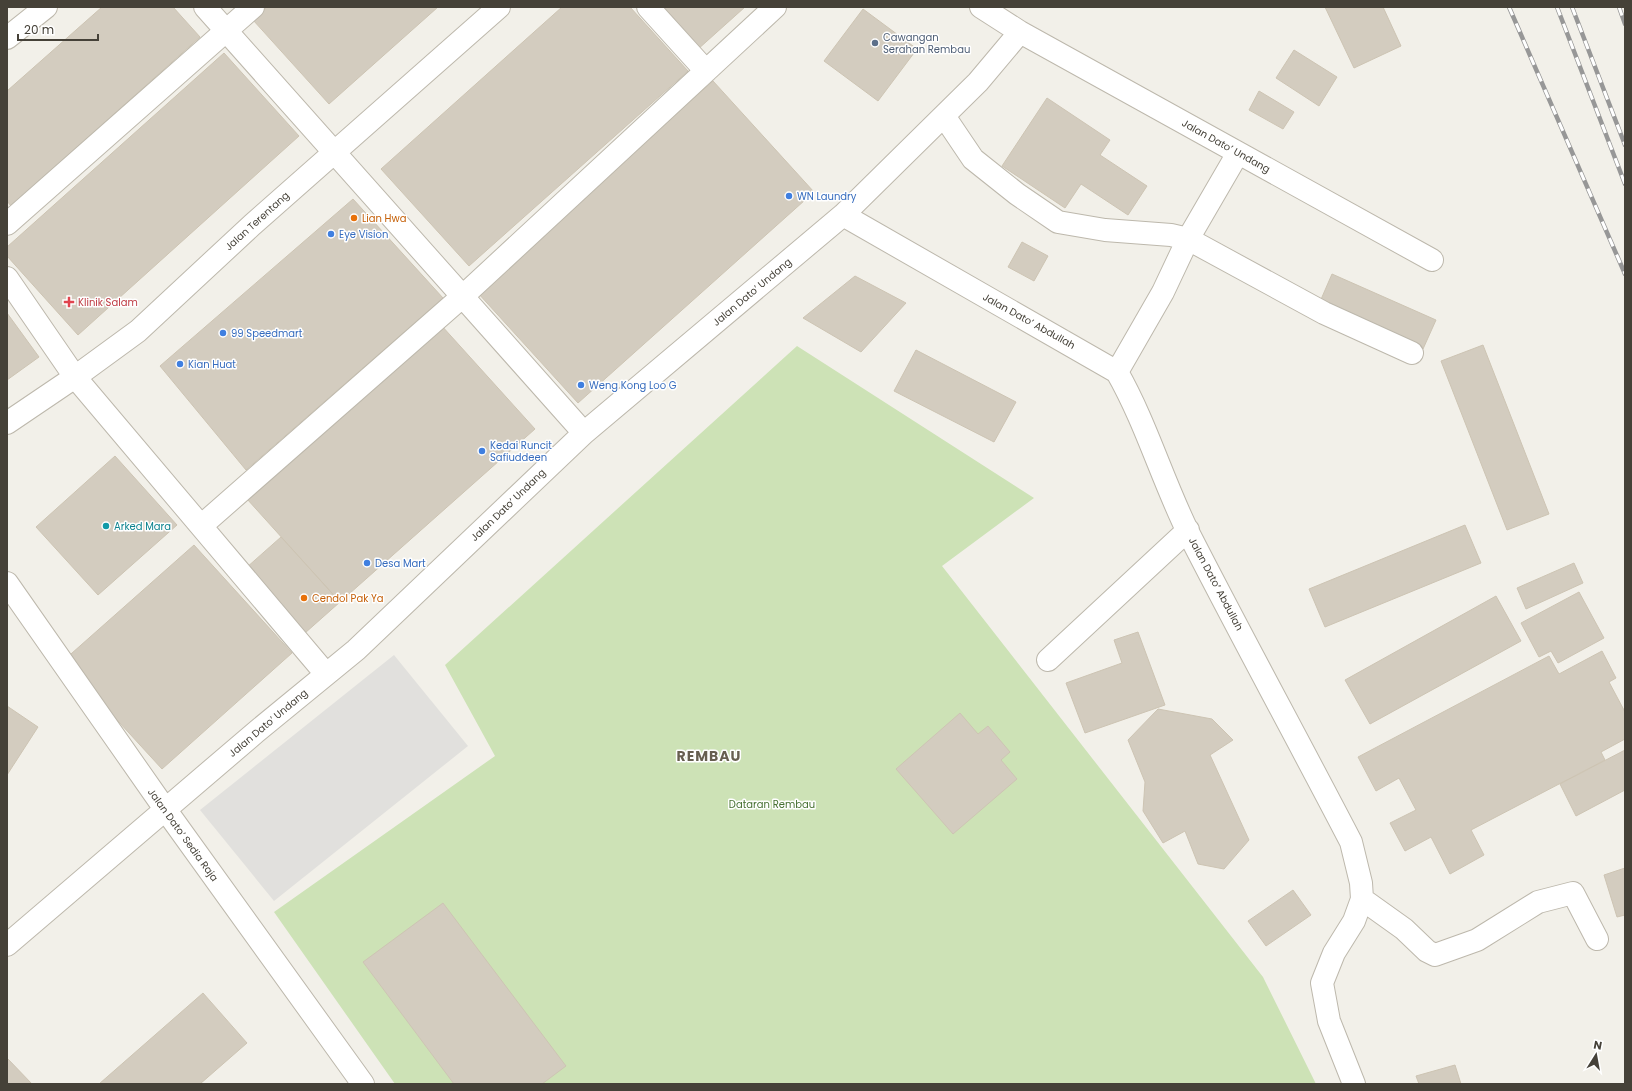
<svg xmlns="http://www.w3.org/2000/svg" width="1632" height="1091" font-family="Poppins,sans-serif">
<style>
.green{fill:#cde2b6}
.parking{fill:#e1e0dd}
.building{fill:#d3ccbf;stroke:#cdc4b3}
.lines{fill:none;stroke-linecap:round;stroke-linejoin:round}
.minor-casing{stroke:#bdb8ac;stroke-width:24}
.minor{stroke:#fff;stroke-width:22}
.rail-casing{stroke:#979797;stroke-width:4.5}
.rail{stroke:#fff;stroke-width:3;stroke-dasharray:9;stroke-linecap:butt}
.service-dot{fill:#5c6f8a;stroke:#fff;stroke-width:1.5}
.shop-dot{fill:#3f7fe0;stroke:#fff;stroke-width:1.5}
.food-dot{fill:#e8710a;stroke:#fff;stroke-width:1.5}
.health-dot{fill:#e0444e;stroke:#fff;stroke-width:1.5}
.culture-dot{fill:#0f9aa8;stroke:#fff;stroke-width:1.5}
.labels{text-anchor:middle;dominant-baseline:central;stroke-width:3;stroke-linejoin:round;paint-order:stroke}
.service-label{font-size:10px;fill:#4e5e75;stroke:#fff;text-anchor:start}
.street-label{font-size:10px;fill:#454138;stroke:#fff}
.shop-label{font-size:10px;fill:#366cbe;stroke:#fff;text-anchor:start}
.food-label{font-size:10px;fill:#c56008;stroke:#fff;text-anchor:start}
.health-label{font-size:10px;fill:#be3a42;stroke:#fff;text-anchor:start}
.culture-label{font-size:10px;fill:#0d838f;stroke:#fff;text-anchor:start}
.park-label{font-size:10px;fill:#477132;stroke:#fff}
.district-label{font-size:14px;font-weight:bold;letter-spacing:1px;fill:#675f50;stroke:#fff}
</style>
<rect width="100%" height="100%" fill="#f2f0e9"/>
<path class="green" d="M797,346L1034,498L942,566L1263,977L1316,1084H395L274,912L495,756L445,665Z"/>
<path class="parking" d="M394,655L468,746L274,901L200,810Z"/>
<path class="building" d="M102,7H173L200,37L11,206L7,201V91Z
M267,7H438L329,104L253,20Z
M562,7H630L688,71L469,266L381,169Z
M659,7H745L697,50Z
M1325,7H1383L1401,46L1354,68Z
M863,9L917,49L878,101L824,61Z
M1294,50L1337,77L1319,106L1276,78Z
M224,53L299,136L78,335L7,256V247Z
M713,81L814,192L578,403L477,292Z
M1259,91L1294,112L1283,129L1249,110Z
M1047,98L1110,140L1100,155L1147,186L1128,215L1081,184L1065,208L1002,166Z
M353,199L443,298L246,470L160,366Z
M1022,242L1048,256L1034,281L1008,267Z
M1332,274L1436,320L1423,349L1319,304Z
M855,276L906,303L861,352L803,318Z
M7,313L39,357L7,380Z
M441,325L535,429L340,602L247,499Z
M1483,345L1549,514L1507,530L1441,361Z
M916,350L1016,402L994,442L894,391Z
M115,456L177,525L98,595L36,527Z
M1465,525L1481,563L1325,627L1309,589Z
M281,537L340,602L305,633L246,568Z
M194,545L292,653L162,769L63,661Z
M1574,563L1583,583L1526,609L1517,588Z
M1579,592L1604,638L1558,663L1551,651L1539,657L1521,623Z
M1496,596L1521,641L1370,724L1345,680Z
M1138,632L1165,705L1085,733L1066,683L1122,663L1114,640Z
M1602,651L1616,678L1609,682L1625,712V739L1601,752L1605,760L1471,830L1484,855L1450,874L1431,837L1405,851L1390,823L1416,810L1399,778L1376,791L1358,757L1549,656L1559,674Z
M7,706L38,727L7,775Z
M1158,709L1212,719L1233,740L1210,755L1249,840L1224,869L1198,864L1185,831L1163,843L1143,811L1145,782L1128,740Z
M960,713L978,734L988,726L1010,752L1001,760L1017,779L953,834L896,769Z
M1625,750V790L1576,816L1560,784Z
M1625,868V915L1617,917L1604,875Z
M1293,890L1311,915L1266,946L1248,921Z
M443,903L566,1066L542,1084H454L363,962Z
M203,993L247,1043L200,1084H99Z
M7,1058L32,1084H7Z
M1455,1065L1461,1084H1419L1416,1076Z"/>
<g class="lines">
<g class="minor-casing">
<path id="minor" d="M205,7L584,433
M648,7L706,71
M981,7L1020,32L1432,260
M7,38L46,7
M944,116L973,159L1017,194L1058,222L1105,230L1171,235L1188,239L1324,313L1412,353
M843,215L1117,372C1146,423 1162,479 1188,532C1241,636 1297,738 1351,842L1361,883L1362,899L1354,921L1334,953L1322,983L1329,1021L1354,1084
M7,224L253,7
M7,278L75,377L326,674
M1117,372L1163,292L1188,239L1238,153
M7,423L75,377L138,331L252,225L499,7
M201,526L463,296L775,7
M7,583L165,809L363,1084
M1048,660L1188,530
M1362,899L1404,929L1427,951L1435,955L1477,940L1538,902L1573,893L1597,939
M7,945L256,732L356,650L584,433L843,215L978,82L1020,32"/>
</g>
<use href="#minor" class="minor"/>
<g class="rail-casing">
<path id="rail" d="M1509,7L1625,274
M1557,7L1625,184
M1572,7L1625,145
M1619,7L1625,24"/>
</g>
<use href="#rail" class="rail"/>
</g>
<circle class="service-dot" cx="875" cy="43" r="4"/>
<g class="shop-dot">
<circle cx="789" cy="196" r="4"/>
<circle cx="331" cy="234" r="4"/>
<circle cx="223" cy="333" r="4"/>
<circle cx="180" cy="364" r="4"/>
<circle cx="581" cy="385" r="4"/>
<circle cx="482" cy="451" r="4"/>
<circle cx="367" cy="563" r="4"/>
</g>
<g class="food-dot">
<circle cx="354" cy="218" r="4"/>
<circle cx="304" cy="598" r="4"/>
</g>
<path class="health-dot" d="M67 296h4v4h4v4h-4v4h-4v-4h-4v-4h4z"/>
<circle class="culture-dot" cx="106" cy="526" r="4"/>
<g class="labels">
<g class="service-label">
<text x="883" y="37">Cawangan<tspan x="883" dy="12">Serahan Rembau</tspan></text>
</g>
<g class="street-label">
<text transform="translate(1226 146) rotate(29)">Jalan Dato’ Undang</text>
<text transform="translate(257 221) rotate(-42)">Jalan Terentang</text>
<text transform="translate(752 292) rotate(-40)">Jalan Dato’ Undang</text>
<text transform="translate(1029 321) rotate(29)">Jalan Dato’ Abdullah</text>
<text transform="translate(508 505) rotate(-44)">Jalan Dato’ Undang</text>
<text transform="translate(1216 584) rotate(62)">Jalan Dato’ Abdullah</text>
<text transform="translate(268 723) rotate(-40)">Jalan Dato’ Undang</text>
<text transform="translate(183 835) rotate(54)">Jalan Dato’ Sedia Raja</text>
</g>
<g class="shop-label">
<text x="797" y="196">WN Laundry</text>
<text x="339" y="234">Eye Vision</text>
<text x="231" y="333">99 Speedmart</text>
<text x="188" y="364">Kian Huat</text>
<text x="589" y="385">Weng Kong Loo G</text>
<text x="490" y="445">Kedai Runcit<tspan x="490" dy="12">Safiuddeen</tspan></text>
<text x="375" y="563">Desa Mart</text>
</g>
<g class="food-label">
<text x="362" y="218">Lian Hwa</text>
<text x="312" y="598">Cendol Pak Ya</text>
</g>
<g class="health-label">
<text x="78" y="302">Klinik Salam</text>
</g>
<g class="culture-label">
<text x="114" y="526">Arked Mara</text>
</g>
<g class="park-label">
<text x="772" y="804">Dataran Rembau</text>
</g>
<g class="district-label">
<text x="709" y="756">REMBAU</text>
</g>
</g>
<rect width="1632" height="1091" fill="none" stroke="#454138" stroke-width="16"/>
<g transform="translate(1596 1055) rotate(11)" stroke="#ffffff" stroke-width="3" paint-order="stroke">
<path d="M0-3L7 15L0 10L-7 15Z" fill="#454138"/>
<text y="-6" font-size="11" font-weight="bold" text-anchor="middle" fill="#454138">N</text>
</g>
<path d="M18 34v6h80v-6" fill="none" stroke="#454138" stroke-width="2"/>
<text x="24" y="34" font-size="12" fill="#454138" stroke="#ffffff" stroke-width="3" paint-order="stroke">20 m</text>
</svg>
